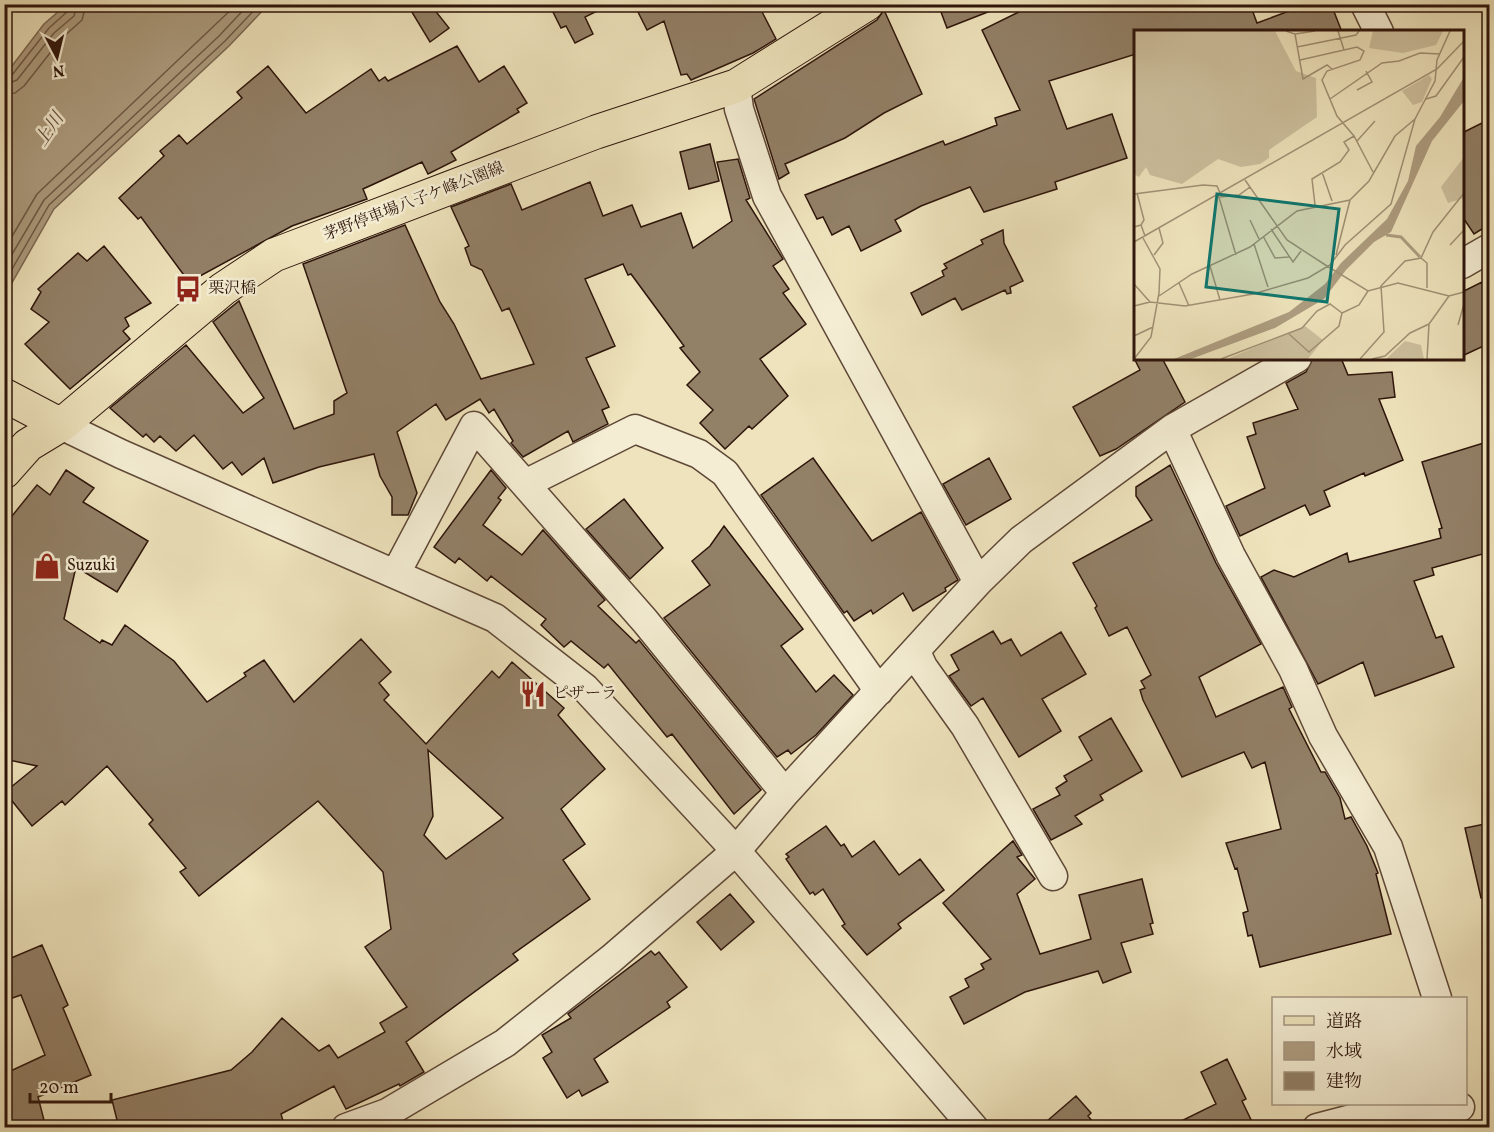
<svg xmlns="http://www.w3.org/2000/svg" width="1494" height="1132" font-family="Vollkorn,'Noto Serif JP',serif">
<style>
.water{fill:#ad9d80;stroke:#7a6751;stroke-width:1.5}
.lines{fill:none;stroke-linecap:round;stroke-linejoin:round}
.shore{stroke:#6e5946;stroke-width:1.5}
.building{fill:#928067;stroke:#2e150b;stroke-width:1.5;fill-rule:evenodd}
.minor-casing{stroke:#5e4837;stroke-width:31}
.major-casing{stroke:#2e150b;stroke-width:35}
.minor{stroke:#f4edd3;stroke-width:28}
.major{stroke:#eee3bc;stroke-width:33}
.labels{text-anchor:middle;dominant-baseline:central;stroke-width:5;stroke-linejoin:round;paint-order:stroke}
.street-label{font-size:16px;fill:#2e150b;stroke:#f4edd3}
.poi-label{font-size:16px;fill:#2e150b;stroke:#f4edd3;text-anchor:start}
.water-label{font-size:18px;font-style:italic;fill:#614b3a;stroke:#f4edd3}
.inset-river{fill:none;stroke:#ad9d80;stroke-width:3}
.inset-road{fill:none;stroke:#a19175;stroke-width:1.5}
.view{fill:#0f766e;fill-opacity:0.15;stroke:#0f766e;stroke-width:3}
.inset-edge{fill:none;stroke:#2e150b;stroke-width:3}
</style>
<rect width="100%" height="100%" fill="#eee3bc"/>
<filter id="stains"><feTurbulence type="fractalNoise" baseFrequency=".00333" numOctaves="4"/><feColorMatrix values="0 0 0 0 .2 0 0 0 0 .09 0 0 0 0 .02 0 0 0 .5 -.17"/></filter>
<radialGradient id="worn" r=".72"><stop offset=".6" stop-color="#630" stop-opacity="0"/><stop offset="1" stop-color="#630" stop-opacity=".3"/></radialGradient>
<path class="water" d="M66,5H268L229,46L54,209L5,295V75L44,24Z"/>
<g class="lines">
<path class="shore" d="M4,78L12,75L49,28L68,11L69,4
M4,85L17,80L54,33L74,16L77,4
M4,94L15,93L24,86L61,39L82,20L86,4
M4,250L37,194L237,4
M4,268L44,200L219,36L249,4
M4,283L49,205L225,41L260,4"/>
</g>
<path class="building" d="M407,4H430L449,28L430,42Z
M549,4H611L585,17L593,34L575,43L566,26L561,28Z
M634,4H758L776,39L753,53L691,80L687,74L681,75L664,21L647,30Z
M938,4H1002L1003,6L947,28Z
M1035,4H1250L1257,23L1292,10L1294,4H1331L1342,32H1136V54L1049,81L1067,129L1112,114L1127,158L1055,182L1057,189L984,212L970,187L921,206L895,220L901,231L861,251L849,226L832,235L823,217L817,219L805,195L943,141L945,145L997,125L995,118L1020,110L982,30Z
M884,10L922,94L884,113L845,138L785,164L789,173L779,179L754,99L877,20Z
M457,46L479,82L504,66L527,103L517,109L519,112L451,152L456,160L428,174L422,162L363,189L367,199L292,226L189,282L141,217L138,219L119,198L164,156L160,151L179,135L187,144L242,98L237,92L268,66L306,113L371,69L379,81L385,77L388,81Z
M1490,119V224L1474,234L1462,216V133Z
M710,144L719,181L689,189L680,152Z
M738,159L750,198L746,200L783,259L773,266L789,289L783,293L806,324L760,359L788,396L752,429L749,426L725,449L700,423L713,410L687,385L700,372L680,348L684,346L631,274L628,275L623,264L585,279L615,346L586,358L609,407L602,410L608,424L573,442L568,431L523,457L511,443L513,441L494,409L489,413L480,399L446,420L436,404L397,432L417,493L408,515H392V497L380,476L374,454L319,467L273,483L264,458L242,475L232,462L223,469L194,435L176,451L160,436L154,442L146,434L143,437L110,408L186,345L243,413L264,398L213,322L239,301L294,429L334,414V401L347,393L303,264L405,225L440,302L454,324L481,379L534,364L509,308L502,311L482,270L471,265L465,248L469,246L451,207L511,184L522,210L590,182L603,216L632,205L641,227L681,213L693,248L732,221L717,162Z
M1003,230L1004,243L1023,281L1010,287L1011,293L1007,294L1005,290L962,310L955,298L922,315L911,293L944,276L942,271L947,268L944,264L983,244L981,240Z
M104,246L151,303L125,318L129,326L123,331L130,339L70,389L25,344L49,322L31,309L41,292L38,289L78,253L87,261Z
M1482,282L1490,298V343L1462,356V292Z
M1134,358H1162L1185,402L1116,449L1100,456L1073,407L1140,370Z
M1313,358H1341L1348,375L1392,372L1395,397L1379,399L1403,460L1365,476L1364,473L1324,491L1330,506L1310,515L1305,505L1240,536L1226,506L1265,488L1247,437L1256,434L1253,423L1298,409L1286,383L1306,372Z
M1490,441V552L1432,568L1434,575L1414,581L1436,638L1442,636L1454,667L1375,696L1363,662L1318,684L1261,577L1274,570L1294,577L1347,553L1349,562L1441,538L1439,529L1442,528L1422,462Z
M813,458L872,541L921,512L958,580L945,588L946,591L913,611L903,593L873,614L871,610L854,621L847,611L844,613L761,495Z
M989,458L1011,499L966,525L943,484Z
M1170,465L1216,563L1261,644L1199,677L1216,717L1283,687L1292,707L1289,709L1321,772H1325L1340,798L1345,819L1351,817L1367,846L1378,873L1376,874L1391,934L1260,967L1252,935L1248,936L1243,913L1248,911L1237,868L1235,869L1226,843L1281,829L1265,762L1252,768L1244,752L1182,777L1143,700L1140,690L1145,688L1141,681L1151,675L1127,627L1109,636L1095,608L1097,606L1073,563L1152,520L1136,496V487Z
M66,470L94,488L83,502L148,541L117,592L76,567L64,619L100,643L102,640L112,645L125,625L174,661L207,702L246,676L244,673L264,660L294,702L361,639L391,672L379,683L389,695L384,700L426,744L492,671L499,678L512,662L564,708L558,715L605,769L561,809L585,844L563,860L590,899L513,954L518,960L406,1042L424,1072L400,1086L399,1084L346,1109L334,1086L281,1114L285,1128H119L112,1100L231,1070L252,1052L282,1018L319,1051L329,1045L338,1058L385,1032L380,1023L407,1007L365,947L391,929L383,872L318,801L199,896L180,872L186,868L149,824L153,820L107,766L65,805L62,801L32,826L5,792L37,766L4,759V526L37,485L50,495ZM428,750L503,818L446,859L424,835L433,816Z
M491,470L506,488L498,498L501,500L483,525L522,555L543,530L605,600L598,606L636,643L639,640L761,790L734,814L672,734L667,737L608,664L604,668L571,641L564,647L541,625L546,619L491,576L487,581L459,558L455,563L434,547Z
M624,499L663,548L630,579L586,529Z
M724,526L803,629L781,646L816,692L834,675L853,695L816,735L791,754L788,750L777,757L664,618L710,585L692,561L710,546Z
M993,631L1001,644L1011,639L1021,656L1061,632L1086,674L1042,699L1061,731L1019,757L983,698L971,706L949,676L959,670L951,655Z
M1111,718L1142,771L1100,795L1103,800L1075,816L1082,824L1051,840L1033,809L1060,795L1056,788L1067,781L1064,776L1092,760L1079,737Z
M1490,823V897L1481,898L1465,828Z
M826,826L841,846L844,844L852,857L874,841L899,875L920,859L944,890L898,924L901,928L867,955L842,926L845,924L823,889L815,895L813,892L810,894L786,859L789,857L786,854Z
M1013,841L1022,855L1017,857L1035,879L1017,894L1040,954L1091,939L1079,895L1142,879L1153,923L1150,924L1153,934L1121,943L1131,972L1103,983L1098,971L1025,992L964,1024L950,997L969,987L965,979L984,969L981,964L991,959L943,903Z
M730,894L754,922L721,950L697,922Z
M42,945L68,1005L63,1008L91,1075L38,1097L46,1128H4V1074L45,1055L21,995L4,1001V961Z
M651,951L655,955L659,952L687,987L667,1002L670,1007L594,1059L608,1082L582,1096L579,1090L567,1098L543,1058L552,1052L542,1035L571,1018L568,1014Z
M1227,1059L1246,1099L1242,1101L1255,1128H1167L1216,1104L1201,1072Z
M1076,1096L1091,1113L1088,1116L1098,1128H1039Z"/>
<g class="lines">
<g class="minor-casing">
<path id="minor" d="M1365,4L1379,32
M736,86L739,109L767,196L978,582
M1462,264L1490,248
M61,425L121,454L495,618L585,688L736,851L974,1128
M1172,429L1231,556L1293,669L1323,736L1388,847L1437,998
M525,484L635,429L699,454L725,473L879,691
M396,573L474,426L645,621L785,793
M916,652L923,667L965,726L1053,876
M346,1128L387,1113L505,1043L611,959L736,851L785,793L978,582L1021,540L1172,429L1297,358
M1317,1128L1359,1117L1460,1107"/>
</g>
<g class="major-casing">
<path id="major" d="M4,395L61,425
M4,472L28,445L61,425L223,289L274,255L596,132L736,86L867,4"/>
</g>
<use href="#minor" class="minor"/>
<use href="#major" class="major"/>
</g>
<defs>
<g id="bus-bare" transform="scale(2.07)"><path d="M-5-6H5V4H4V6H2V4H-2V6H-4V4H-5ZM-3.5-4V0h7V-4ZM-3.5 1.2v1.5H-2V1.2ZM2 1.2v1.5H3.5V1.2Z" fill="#8f2418" stroke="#f4edd3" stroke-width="2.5" paint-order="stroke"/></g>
<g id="shop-bare" transform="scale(2.07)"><path d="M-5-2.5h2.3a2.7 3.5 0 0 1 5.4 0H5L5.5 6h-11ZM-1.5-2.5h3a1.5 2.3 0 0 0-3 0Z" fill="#8f2418" stroke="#f4edd3" stroke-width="2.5" paint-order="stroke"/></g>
<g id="restaurant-bare" transform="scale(2.07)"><path d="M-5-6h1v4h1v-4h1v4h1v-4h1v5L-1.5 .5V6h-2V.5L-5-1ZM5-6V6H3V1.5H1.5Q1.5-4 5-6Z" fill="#8f2418" stroke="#f4edd3" stroke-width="2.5" paint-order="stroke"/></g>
</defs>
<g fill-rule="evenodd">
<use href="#bus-bare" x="188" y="289"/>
<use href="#shop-bare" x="47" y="566"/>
<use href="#restaurant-bare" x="533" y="694"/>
</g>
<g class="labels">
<g class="street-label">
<text transform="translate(414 202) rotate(-21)">茅野停車場八子ケ峰公園線</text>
</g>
<g class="poi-label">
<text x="208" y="289">栗沢橋</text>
<text x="67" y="566">Suzuki</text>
<text x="553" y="694">ピザーラ</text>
</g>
<g class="water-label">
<text transform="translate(50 130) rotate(-56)">上川</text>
</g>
</g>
<g transform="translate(1134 30)">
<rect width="330" height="330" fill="#eee3bc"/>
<path d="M0,1H141L162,41L182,48L183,87L135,120V128L126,134L107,137L84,129L48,154L16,145L12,137L5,147L0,144ZM239,1H309L302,15L269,23L235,18ZM295,45L298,49L288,72L279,75L268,61ZM330,127V168L314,173L307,157ZM171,296L189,310L174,329H93ZM271,311L287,315L290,329H252Z" fill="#cdc09e"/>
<path d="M330,47V71L298,111L257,202L240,212L212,240L190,269L141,298L57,329H40L155,282L191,254L207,233L253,189L274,151L282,116L306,87Z" fill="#ad9d80"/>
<path class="inset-river" d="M252,205L267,207L286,227"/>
<path class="inset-road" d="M152,1L161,4L169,49L193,35L198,39M204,1L210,20M161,4L181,1M163,17L222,5L225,1M166,30L223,17L230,21L226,30L193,41L188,50L203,86L220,106L239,142M223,60L238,52L232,41M196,69L248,33L265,31L286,23L306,24M292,69L302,66L330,27M223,111L241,91M188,142L198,171M111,150L153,210L193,236M3,163L10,190L7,195M0,164L69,155L83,156L86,163M84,164L102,225M86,167L105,165L116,157M181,175L178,149L206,132L215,120L210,112L220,106M116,190L125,209M0,197L7,195L11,206M137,199L159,232L167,221M129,206L141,228L155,227M0,212L303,39L330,11M120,214L134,257M316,215L330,200M20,225L29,213L25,198M202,225L216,170L235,151L261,106L281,89M287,228L293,233V258M76,236L86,270M193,236L234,261L264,253L315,266L330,262M45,253L55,276M0,254L16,272M25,266L58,244L116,217L163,181L216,170M0,276L16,272L51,276L119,264L174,248L196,235L211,215L257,174L281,89L301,51L303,30L316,1M324,295L330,274M155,304L175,322L205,296L208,283L225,275L234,261M0,306L19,297M0,329L17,307L25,263L26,239L9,208M87,329L168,298L183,281L196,274L208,283M226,329L250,302L247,256L271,231L287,228L299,202L330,163M238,329L251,326L276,303L295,294M293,329L295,294L315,266"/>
<path class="view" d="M83,164L205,179L193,272L72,257Z"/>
<rect width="330" height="330" class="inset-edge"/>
</g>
<rect width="1494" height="1132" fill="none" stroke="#eee3bc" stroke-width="24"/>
<rect x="6" y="6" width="1482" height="1120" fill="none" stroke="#2e150b" stroke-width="3"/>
<rect x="12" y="12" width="1470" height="1108" fill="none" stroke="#2e150b" stroke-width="1.5"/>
<rect x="1272" y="997" width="195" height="108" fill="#f4edd3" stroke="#a59783" stroke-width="1.5"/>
<rect x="1284" y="1016" width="30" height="9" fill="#eee3bc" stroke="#a59783" stroke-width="1.5"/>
<text x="1326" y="1027" font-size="18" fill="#2e150b">道路</text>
<rect x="1284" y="1042" width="30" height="18" fill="#ad9d80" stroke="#a59783" stroke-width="1.5"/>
<text x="1326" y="1057" font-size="18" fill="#2e150b">水域</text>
<rect x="1284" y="1072" width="30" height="18" fill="#928067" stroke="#a59783" stroke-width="1.5"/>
<text x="1326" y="1087" font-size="18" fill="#2e150b">建物</text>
<g transform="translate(57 57) rotate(173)" stroke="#f4edd3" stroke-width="4.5" paint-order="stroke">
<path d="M0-4.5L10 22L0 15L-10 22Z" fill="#2e150b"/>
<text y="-9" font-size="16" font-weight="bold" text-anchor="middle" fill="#2e150b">N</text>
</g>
<path d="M30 1093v9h81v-9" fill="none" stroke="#2e150b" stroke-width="3"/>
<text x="39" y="1093" font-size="18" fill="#2e150b" stroke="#f4edd3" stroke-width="4.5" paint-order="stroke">20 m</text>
<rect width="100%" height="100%" filter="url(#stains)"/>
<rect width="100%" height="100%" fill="url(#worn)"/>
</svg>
